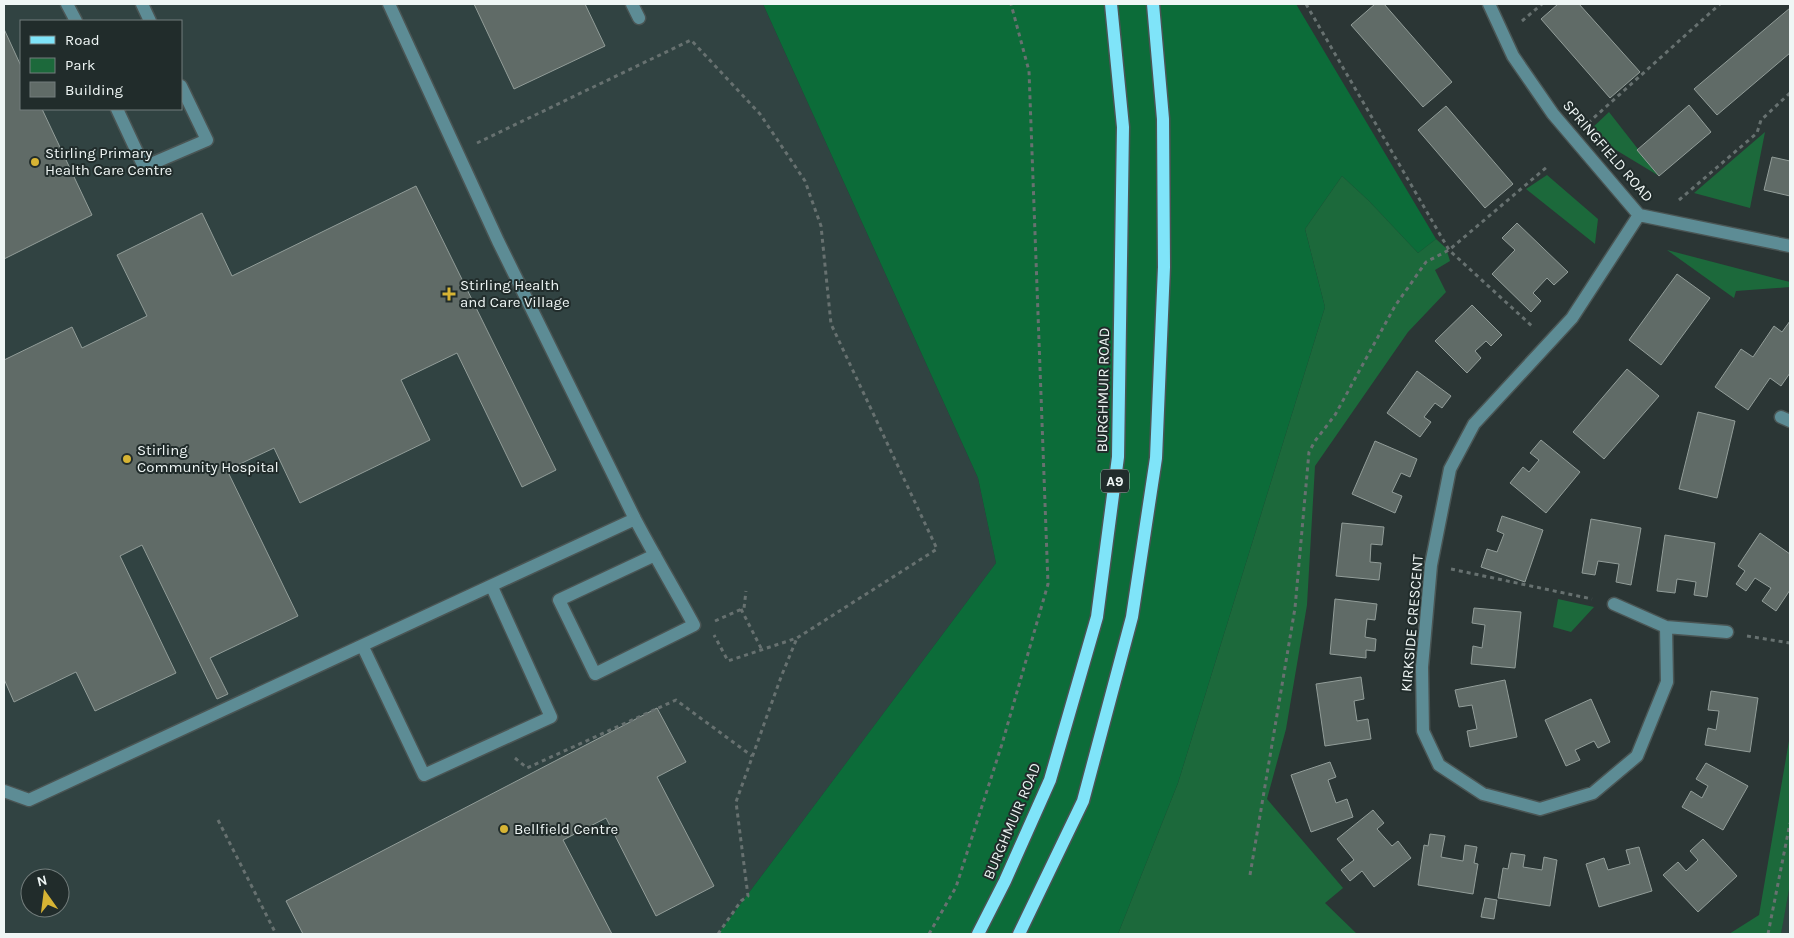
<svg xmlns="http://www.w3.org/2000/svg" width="1794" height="938" font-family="Karla,sans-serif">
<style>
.built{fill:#314342;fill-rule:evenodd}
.green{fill:#1c693b}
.forest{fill:#0c6c39}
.building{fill:#606b67;stroke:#929d99}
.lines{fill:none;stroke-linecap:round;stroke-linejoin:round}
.minor-casing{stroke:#4a5554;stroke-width:15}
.major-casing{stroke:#4a5554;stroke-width:15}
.path{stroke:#677170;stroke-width:3;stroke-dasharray:4 4;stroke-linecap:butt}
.minor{stroke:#5d8c95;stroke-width:12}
.major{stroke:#7fe4f9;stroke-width:12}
.poi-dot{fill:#d7b434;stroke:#212c2b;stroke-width:2}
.labels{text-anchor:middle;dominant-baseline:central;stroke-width:4;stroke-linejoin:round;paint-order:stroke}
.shield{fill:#212c2b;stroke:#b1b9b8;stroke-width:1}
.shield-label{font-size:14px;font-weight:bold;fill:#eff6f5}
.street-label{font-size:15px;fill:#eff6f5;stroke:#212c2b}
.poi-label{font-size:15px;fill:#eff6f5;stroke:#212c2b;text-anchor:start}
</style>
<rect width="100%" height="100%" fill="#2b3635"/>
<path class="built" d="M4,4H763L978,478L996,563L718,934H4ZM21,21H181V109H21ZM30,878H60V908H30Z
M1790,884V934H1781L1783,921Z"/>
<path class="green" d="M1609,112L1659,176L1616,150L1590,130Z
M1765,132L1750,208L1694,193Z
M1547,175L1598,219L1595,244L1526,189Z
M1342,176L1369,201L1418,253L1436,239L1446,248L1450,261L1435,270L1446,292L1408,332L1315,466L1307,605L1286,729L1267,799L1343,888L1325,903L1356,933L1364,934H1118L1178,783L1325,307L1305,229Z
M1667,250L1790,282V287L1736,291L1734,298Z
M1558,599L1594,607L1571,632L1553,627Z
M1790,735V884L1781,934H1729L1759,915Z"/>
<path class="forest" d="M763,4H1296L1436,239L1418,253L1369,201L1342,176L1305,229L1325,307L1178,783L1118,934H718L996,563L978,478Z"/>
<path class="building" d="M474,4H585L605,46L514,89Z
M1375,4H1384L1452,82L1423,107L1351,25Z
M1558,4H1579L1640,72L1610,98L1541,19Z
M1790,8V53L1717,115L1694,89Z
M4,29L21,66V109H42L92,215L4,259Z
M1689,105L1711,132L1659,176L1637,150Z
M1446,106L1513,184L1485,208L1418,130Z
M1772,157L1790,161V196L1764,190Z
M416,186L556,470L522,487L457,353L401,380L430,440L300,503L274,448L227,470L298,616L210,658L228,694L217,699L142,545L120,556L176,673L95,711L76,672L14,702L4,679V360L72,327L82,348L147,316L117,255L202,213L232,276Z
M1517,223L1568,272L1554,285L1547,278L1533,293L1541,301L1531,312L1492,274L1515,250L1502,238Z
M1677,274L1710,298L1661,365L1629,340Z
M1472,305L1502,335L1491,346L1486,341L1475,351L1481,358L1467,373L1435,341Z
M1790,321V373L1781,386L1770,378L1748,410L1715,387L1741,349L1753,357L1774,326L1782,332Z
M1627,369L1659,396L1604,459L1573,432Z
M1417,371L1451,396L1442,408L1435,403L1424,417L1431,422L1420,437L1387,413Z
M1698,412L1735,421L1717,498L1679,489Z
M1541,440L1580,472L1546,513L1510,483L1523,467L1529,472L1539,460L1530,453Z
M1375,441L1417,459L1410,477L1401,473L1392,492L1402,496L1395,513L1352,494Z
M1502,516L1543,530L1525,582L1481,567L1487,549L1497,552L1504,534L1497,531Z
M1591,519L1641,528L1631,585L1616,582L1619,564L1598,561L1595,575L1582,573Z
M1342,523L1384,527L1382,545L1371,544L1370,562L1381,563L1379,580L1336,576Z
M1760,533L1790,554V590L1776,611L1762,601L1771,588L1755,578L1746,591L1736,584L1745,571L1738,566Z
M1665,535L1715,543L1707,597L1694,595L1696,582L1677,579L1675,593L1657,591Z
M1335,599L1377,604L1375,620L1367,619L1365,637L1376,639L1375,651L1366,650V658L1330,654Z
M1474,608L1521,612L1515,668L1471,664L1473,646L1482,648L1485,625L1472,623Z
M1361,677L1364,699L1354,701L1357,721L1368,719L1371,739L1325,746L1316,684Z
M1505,680L1517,737L1470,747L1467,731L1477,729L1472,705L1459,707L1455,690Z
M1711,691L1758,698L1750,752L1705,745L1708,728L1716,730L1719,711L1708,710Z
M1591,699L1610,742L1598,748L1594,741L1575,750L1580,760L1566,766L1545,720Z
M657,708L686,762L657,777L714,886L656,916L606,818L563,840L612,934H303L286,901Z
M1330,762L1336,777L1328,780L1336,803L1347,799L1353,817L1311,832L1291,775Z
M1706,763L1748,786L1723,830L1682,807L1691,791L1702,798L1708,786L1696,779Z
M1373,810L1384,823L1377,829L1392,846L1398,841L1411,858L1374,887L1362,871L1350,881L1341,870L1354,860L1337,839Z
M1430,834L1445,836L1441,857L1463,861L1465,845L1477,847L1474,863L1478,864L1473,894L1418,885L1424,845L1428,846Z
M1703,839L1737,876L1698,912L1663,875L1678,862L1686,871L1698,860L1690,851Z
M1639,847L1652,891L1599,907L1586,864L1604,858L1608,870L1630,864L1626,850Z
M1511,853L1525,855L1523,867L1542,870L1544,857L1557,860L1550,906L1498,898L1503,868L1508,869Z
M1485,898L1497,900L1494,919L1481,917Z"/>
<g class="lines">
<g class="minor-casing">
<path id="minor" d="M67,4L76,21
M142,4L150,21
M389,4L498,241L635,519C654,555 675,590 694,625L595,674L559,600L655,555
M632,4L639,18
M1489,4L1513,56L1553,114L1639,215L1790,246
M117,109L144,167L207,140L181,86
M1639,215L1572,318L1474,424L1450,469L1431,565L1422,667L1423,731L1439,765L1483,794L1540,809L1593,793L1637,756L1667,682L1666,627L1727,632
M1781,417L1790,421
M1614,604L1666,627
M363,647L424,775L551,717L492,587
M4,791L29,800L635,519"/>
</g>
<g class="major-casing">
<path id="major" d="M978,934L1005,881L1050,780L1097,617L1118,457L1123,127L1111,4
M1019,934L1083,801L1132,617L1156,458L1164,267L1163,119L1153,4"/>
</g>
<path class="path" d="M1306,4L1449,250L1533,327
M1522,21L1542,4
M1588,123L1720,4
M477,143L691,40L760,114L805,181L821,226L831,324L937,549L797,638L728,661L714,635
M1679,200L1757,133L1761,120L1790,93
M1451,569L1592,599
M741,609L762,650
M715,621L744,608L746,591
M1747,636L1790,643
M515,758L527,768L676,700L752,756
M218,820L276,934
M1250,875L1295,608L1309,452L1315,441L1335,415L1395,306L1426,262L1449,250L1548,166
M718,934L741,901L748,896L736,802L781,677L797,638
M929,934L956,887L1002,744L1048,584L1029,71L1011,4
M1768,934L1790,823"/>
<use href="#minor" class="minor"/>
<use href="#major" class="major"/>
</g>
<g class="poi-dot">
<circle cx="35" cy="162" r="5"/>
<path d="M446.5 286.5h5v5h5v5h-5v5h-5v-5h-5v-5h5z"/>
<circle cx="127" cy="459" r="5"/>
<circle cx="504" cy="829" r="5"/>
</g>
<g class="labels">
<rect class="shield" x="1101" y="469.5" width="28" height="23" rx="4"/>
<g class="shield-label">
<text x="1115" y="481">A9</text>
</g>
<g class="street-label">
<text transform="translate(1608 151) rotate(49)">SPRINGFIELD ROAD</text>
<text transform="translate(1103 390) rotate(-89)">BURGHMUIR ROAD</text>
<text transform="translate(1412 623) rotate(-85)">KIRKSIDE CRESCENT</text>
<text transform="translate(1012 821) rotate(-67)">BURGHMUIR ROAD</text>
</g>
<g class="poi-label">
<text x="45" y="153">Stirling Primary<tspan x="45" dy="17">Health Care Centre</tspan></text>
<text x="460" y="285">Stirling Health<tspan x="460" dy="17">and Care Village</tspan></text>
<text x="137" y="450">Stirling<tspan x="137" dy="17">Community Hospital</tspan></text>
<text x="514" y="829">Bellfield Centre</text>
</g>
</g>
<rect width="1794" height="938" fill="none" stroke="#eff6f5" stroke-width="10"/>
<rect x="20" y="20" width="162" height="90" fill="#212c2b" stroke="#737d7c"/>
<rect x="30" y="36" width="25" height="8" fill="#7fe4f9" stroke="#737d7c"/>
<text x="65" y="45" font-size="15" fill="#eff6f5">Road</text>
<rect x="30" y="58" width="25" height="15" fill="#1c693b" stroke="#737d7c"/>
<text x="65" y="70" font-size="15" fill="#eff6f5">Park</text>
<rect x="30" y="82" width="25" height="15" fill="#606b67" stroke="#737d7c"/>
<text x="65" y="95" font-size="15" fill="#eff6f5">Building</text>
<g transform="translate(45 893) rotate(346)"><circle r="24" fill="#212c2b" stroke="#737d7c"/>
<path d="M0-4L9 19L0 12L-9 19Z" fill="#d7b434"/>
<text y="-8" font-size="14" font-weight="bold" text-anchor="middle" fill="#eff6f5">N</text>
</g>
</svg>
